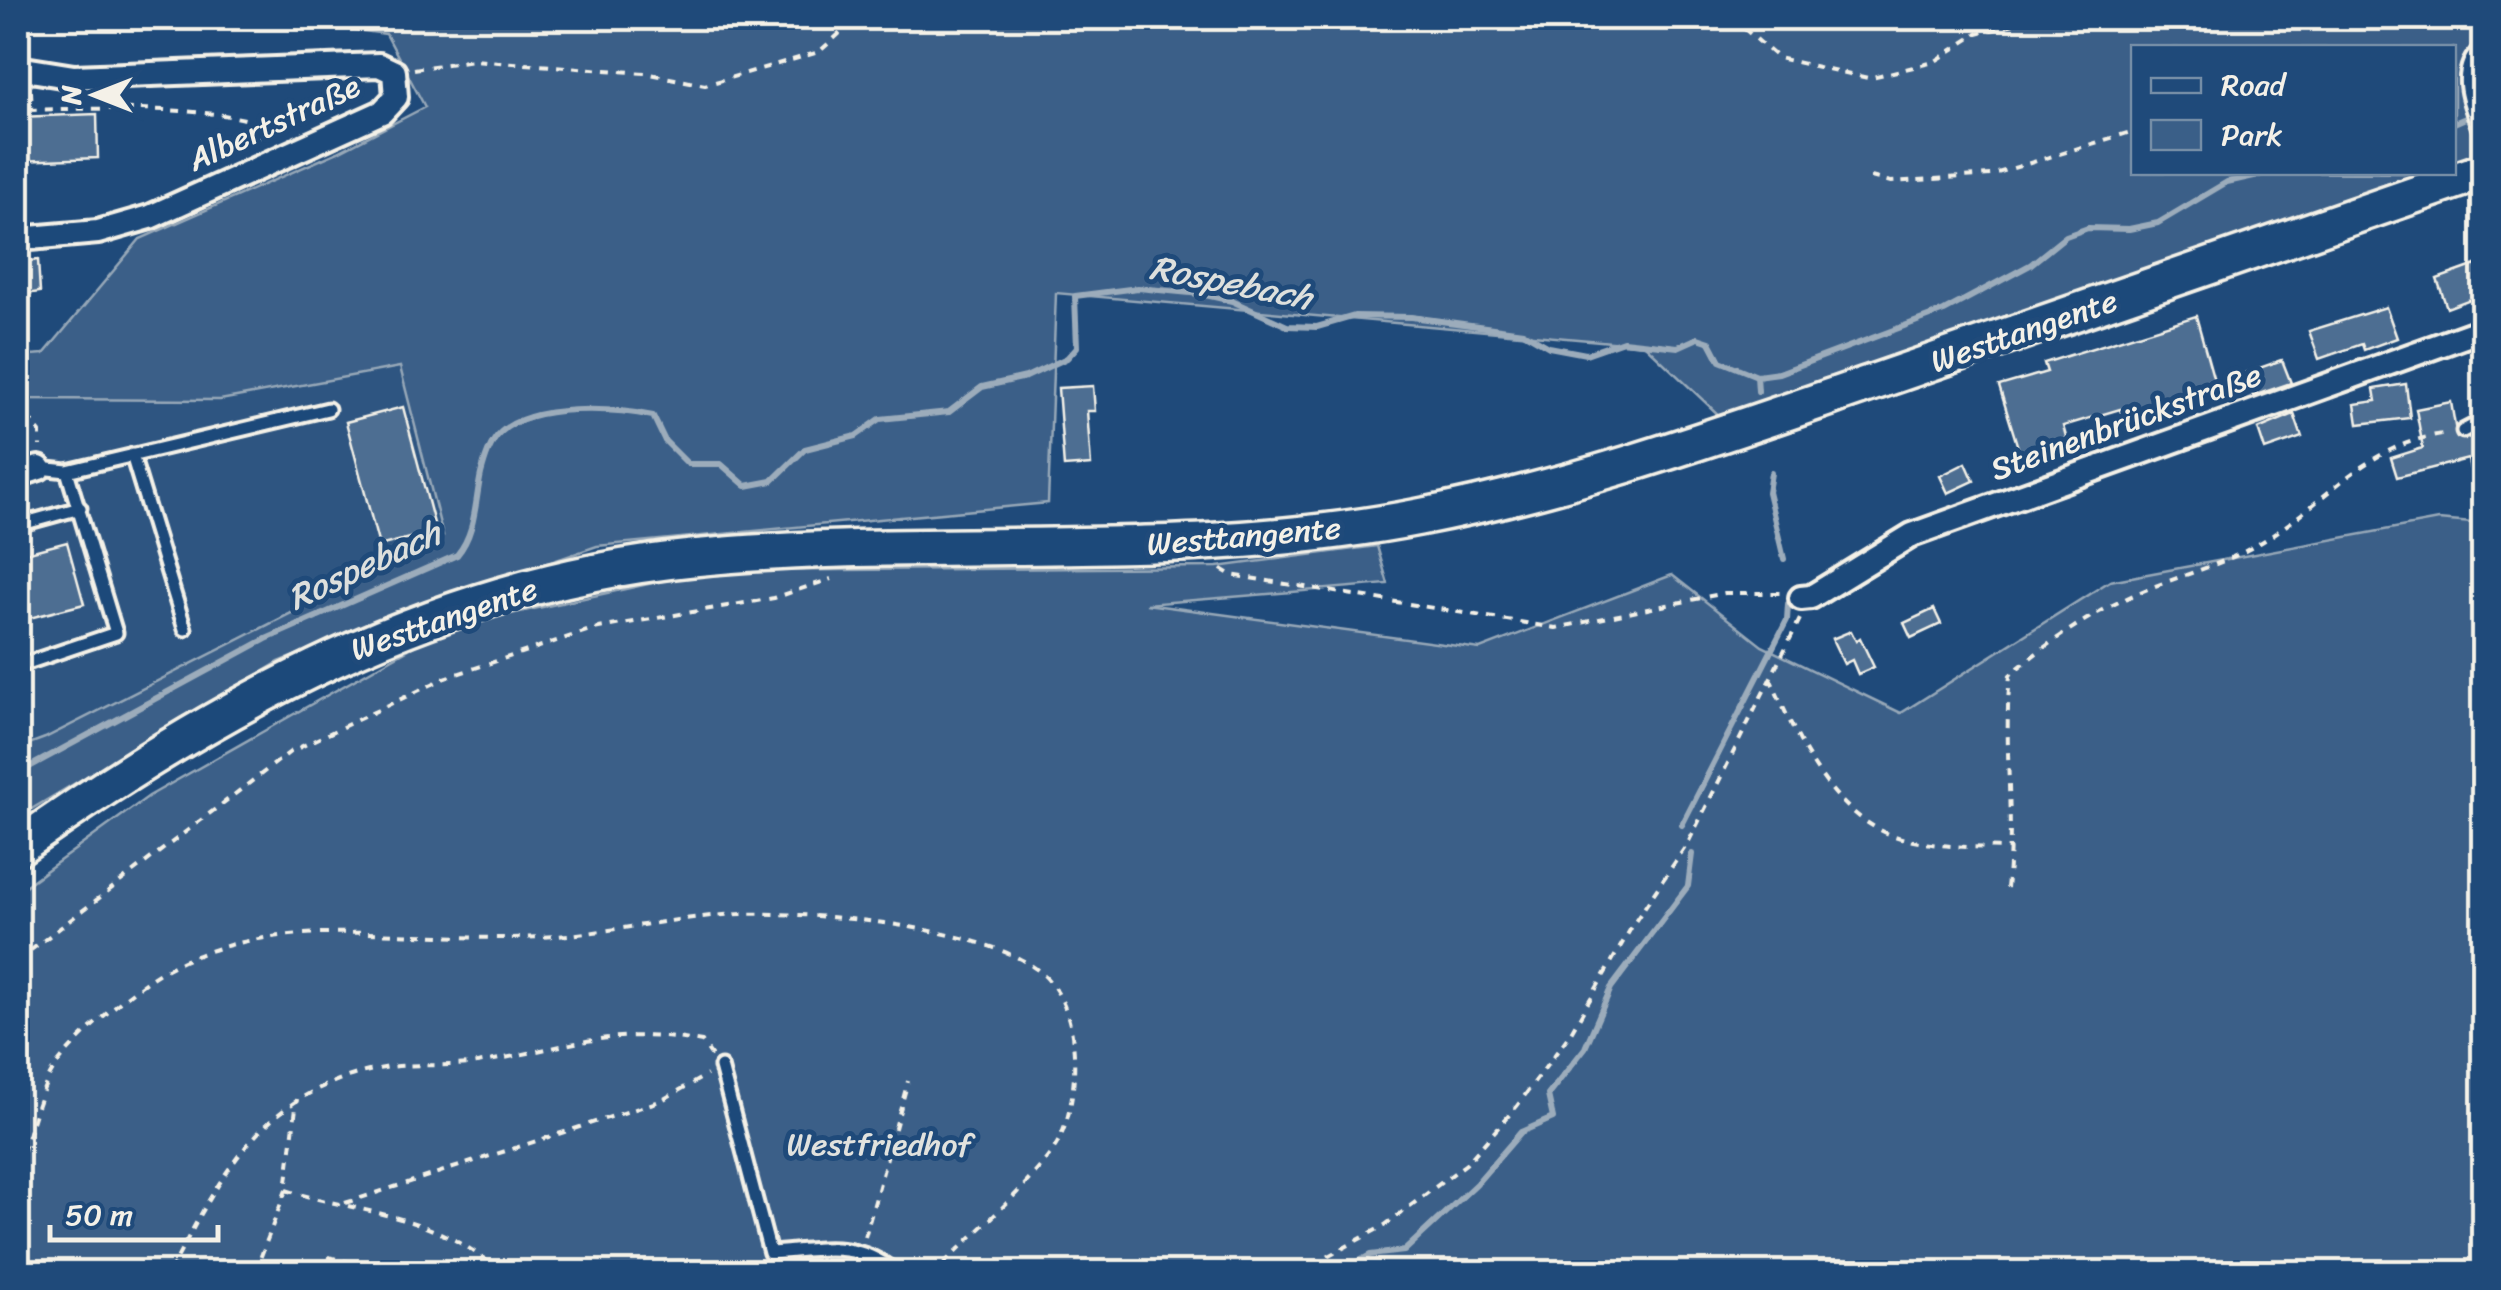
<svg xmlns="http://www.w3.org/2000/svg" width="2501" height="1290" font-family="Sriracha,sans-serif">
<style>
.built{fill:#2d5581}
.green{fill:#3a5f88;stroke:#97a8b8;stroke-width:2.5}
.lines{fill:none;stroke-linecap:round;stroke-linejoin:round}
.stream{stroke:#9cacbb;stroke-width:6}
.building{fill:#4d6e92;stroke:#f4f1e8;stroke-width:2.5}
.lane-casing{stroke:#f4f1e8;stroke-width:19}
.street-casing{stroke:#f4f1e8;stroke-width:30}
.primary-casing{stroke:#f4f1e8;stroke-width:42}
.path{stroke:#f4f1e8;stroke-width:4;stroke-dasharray:8 8;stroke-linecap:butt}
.lane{stroke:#1f4a7a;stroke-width:11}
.street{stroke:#1f4a7a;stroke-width:22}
.primary{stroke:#1f4a7a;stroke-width:35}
.labels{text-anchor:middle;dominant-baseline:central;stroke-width:10;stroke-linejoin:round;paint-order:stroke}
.street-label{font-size:32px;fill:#f4f1e8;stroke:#1f4a7a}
.park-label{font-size:32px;fill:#e1e2de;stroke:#1f4a7a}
.water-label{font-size:35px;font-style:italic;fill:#dee0dd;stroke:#1f4a7a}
</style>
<rect width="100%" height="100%" fill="#1f4a7a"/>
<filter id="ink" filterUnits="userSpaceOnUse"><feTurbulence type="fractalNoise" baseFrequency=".01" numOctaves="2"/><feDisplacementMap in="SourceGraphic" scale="20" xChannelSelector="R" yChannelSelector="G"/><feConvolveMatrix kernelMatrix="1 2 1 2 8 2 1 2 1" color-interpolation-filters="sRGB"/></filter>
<g filter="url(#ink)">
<path class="built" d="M400,367L443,536L45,738L18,748V399L220,400Z"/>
<path class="green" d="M266,18H2483V161L2454,172V48H2134V172L2451,173L1724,420L1645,345L1056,293L1048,503L597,546L409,611L279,662L18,817V748L45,738L443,536L400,367L220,400L18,399V356L44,354L140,239L338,152L425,107L386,34Z
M2438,520L2483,524V1272H18V891L149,796L446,628L708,571L1217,567L1377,546L1388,584L1146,604L1480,649L1672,575L1762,646L1901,713L2110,581Z"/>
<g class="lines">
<path class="stream" d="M2454,123L2475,114
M1757,376L1758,391
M1771,473L1768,492L1784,559
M18,773L266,639L457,555C476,533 475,501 481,474C485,459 490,442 501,432C533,403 614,408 653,416L665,441L688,464H721L746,486L772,481L805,449L856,436L880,419L949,412L982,387L1026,377L1067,358L1077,347L1075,296L1138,288L1201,294L1232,301L1287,326L1317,327L1355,316L1411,317L1523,332L1549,347L1586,354L1623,341L1678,347L1698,338L1710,342L1720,361L1757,376L1779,373L1944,311L2030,265L2066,236L2088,228L2129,229L2158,223L2227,182L2272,172
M1682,825L1787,620L1788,604
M1340,1272L1370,1255L1404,1251L1476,1184L1521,1132L1553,1118L1548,1095L1585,1048L1611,988L1688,886L1692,854"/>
</g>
<path class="building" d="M97,114L98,158L18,161V117Z
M38,260L40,292L18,295V262Z
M2476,265L2484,294L2447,308L2437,279Z
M2386,307L2397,338L2364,350L2362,344L2319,359L2309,331Z
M2196,316L2218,395L2125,424L2120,409L2063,426L2067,440L2020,454L1999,386L2047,372L2044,363Z
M2282,360L2291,383L2253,396L2245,373Z
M2406,384L2410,418L2358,424L2355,404L2376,401L2374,389Z
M1093,386L1095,411H1087L1091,465L1064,467L1058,388Z
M2451,402L2457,438L2484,435V494H2475L2468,459L2397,477L2391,458L2423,448L2416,409Z
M403,407L436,531L379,546L346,422Z
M2294,414L2302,437L2265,450L2258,429Z
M1966,463L1974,481L1948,493L1940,476Z
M67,542L84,604L18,621V555Z
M1934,609L1941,624L1911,638L1904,623Z
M1851,631L1856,641L1860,638L1874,667L1858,674L1852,660L1844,664L1832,639Z"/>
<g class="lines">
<g class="lane-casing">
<path id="lane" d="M2463,431L2484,420
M132,455L185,629
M67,471L328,409
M18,525L80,508
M18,666L116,633L67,471L39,468
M721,1067L770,1253C819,1250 855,1239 895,1272"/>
</g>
<g class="street-casing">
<path id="street" d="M2484,53C2462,72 2475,102 2484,126
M18,68L74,77L379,65L394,72L396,97L382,112L150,217L98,232L18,239
M18,475L39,468
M1801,598L1811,597L1912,535L2484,329"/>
</g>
<g class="primary-casing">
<path id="primary" d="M18,847C221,703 439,583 692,558C934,534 1179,564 1419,517C1577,487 1728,432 1880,380C2082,311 2283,241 2484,171"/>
</g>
<path class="path" d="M1732,18L1778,58L1868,78L1934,62L1977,34
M1968,18L1977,34L2036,18
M414,69L473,60L645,73L705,85L819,52L857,18
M31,91L32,110C83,108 226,105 268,127L264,137L253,138
M1871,177L1891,182L1991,175L2134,131
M18,404L40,432V446
M1221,569L1231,575L1556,628L1725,593H1782
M1770,678C1795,734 1827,809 1889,834C1926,848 1972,847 2011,848
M18,883L30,874
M2007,888C2015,817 2003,747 2010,675C2043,646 2084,618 2125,599C2166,579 2213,569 2253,547C2328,505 2358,445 2449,433
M18,960L290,752L445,678L593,629L774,598L831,579
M18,1168C28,1138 36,1103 50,1075C66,1045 136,985 167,969C284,908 415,944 540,937C609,934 675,916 744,914C816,912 972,926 1032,966C1059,983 1070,1014 1073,1043C1077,1076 1072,1125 1051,1153C1019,1196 973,1234 935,1272
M286,1190C361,1214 439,1214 499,1272
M345,1203L660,1101L707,1075
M865,1237L908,1081
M328,1257L393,1272
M170,1272C221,1175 261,1092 378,1069C410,1062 445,1068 477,1063C563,1049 611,1025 702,1042L712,1056
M255,1272L286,1190L297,1099
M750,1272L759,1264
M1300,1272L1385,1225L1466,1164L1517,1106L1570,1034L1634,923L1688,843L1800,619"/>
<use href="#lane" class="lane"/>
<use href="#street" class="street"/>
<use href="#primary" class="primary"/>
</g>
</g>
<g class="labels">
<g class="street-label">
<text transform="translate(274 123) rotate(-25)">Albertstraße</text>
<text transform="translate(2024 331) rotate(-19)">Westtangente</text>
<text transform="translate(2126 422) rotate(-20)">Steinenbrückstraße</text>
<text transform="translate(1244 536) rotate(-5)">Westtangente</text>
<text transform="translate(444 619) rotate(-19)">Westtangente</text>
</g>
<g class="park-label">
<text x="879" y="1144">Westfriedhof</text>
</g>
<g class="water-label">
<text transform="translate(1231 282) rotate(11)">Rospebach</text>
<text transform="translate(364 565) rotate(-25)">Rospebach</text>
</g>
</g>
<rect width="2501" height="1290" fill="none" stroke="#1f4a7a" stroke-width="60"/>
<rect x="30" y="30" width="2441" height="1230" fill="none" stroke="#f4f1e8" stroke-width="4" filter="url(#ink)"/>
<rect x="2131" y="45" width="325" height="130" fill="#1f4a7a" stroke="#748da6" stroke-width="2.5"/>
<rect x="2151" y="78" width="50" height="15" fill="#1f4a7a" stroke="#748da6" stroke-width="2.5"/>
<text x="2221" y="95" font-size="30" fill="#f4f1e8">Road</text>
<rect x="2151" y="120" width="50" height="30" fill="#3a5f88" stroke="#748da6" stroke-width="2.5"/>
<text x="2221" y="145" font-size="30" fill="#f4f1e8">Park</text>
<g transform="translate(95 95) rotate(270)" stroke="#1f4a7a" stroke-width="8" paint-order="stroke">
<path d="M0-8L18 38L0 25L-18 38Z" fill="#f4f1e8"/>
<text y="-15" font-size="28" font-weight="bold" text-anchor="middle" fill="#f4f1e8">N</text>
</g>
<path d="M50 1225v15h168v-15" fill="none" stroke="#f4f1e8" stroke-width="5"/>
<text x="65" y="1225" font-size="30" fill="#f4f1e8" stroke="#1f4a7a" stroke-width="8" paint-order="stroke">50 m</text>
</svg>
